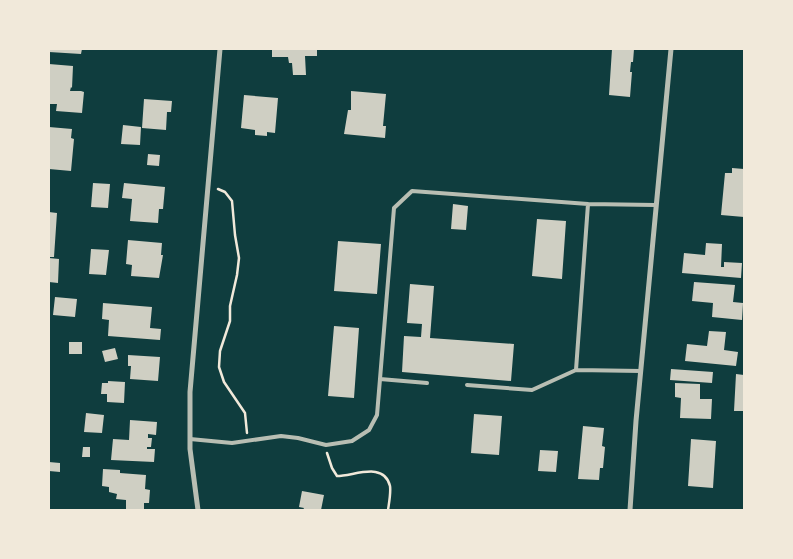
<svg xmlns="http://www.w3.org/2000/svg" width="793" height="559" font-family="Arial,sans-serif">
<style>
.building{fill:#cfcfc3}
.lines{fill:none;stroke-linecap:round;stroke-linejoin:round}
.path{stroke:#f1e9da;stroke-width:2.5}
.service{stroke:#b8beb3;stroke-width:4}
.minor{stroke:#b8beb3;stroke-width:5}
</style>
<rect width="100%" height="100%" fill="#0f3d3e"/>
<path class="building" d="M49,49H82L81,54L49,52Z
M272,49H317V56H305L306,75H293L292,63H289L288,57H272Z
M612,49H634L633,62H631L630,72H632L630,97L609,95Z
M49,64L73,66L72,88L71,87L70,91H81L84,92L82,113L56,111L57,104H49Z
M351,91L386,94L383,126H386L385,138L344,134L348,110H351Z
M244,95L278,98L275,133L267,132V136L255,135V130L241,128Z
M144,99L172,101L171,112H167L166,130L142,128Z
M123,125L141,127L140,145L121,144Z
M49,127L72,129L71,138L74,139L71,171L49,169Z
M148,154L160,155L159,166L147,165Z
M732,168L744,169V217L721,215L725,173H732Z
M93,183L110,184L108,208L91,207Z
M124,183L165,187L163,209H159L158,223L130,221L132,199L122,198Z
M453,204L468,206L466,230L451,229Z
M49,212L57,213L54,257H49Z
M537,219L566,221L562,279L532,276Z
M128,240L162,243L161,255H163L159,278L131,276L132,265L126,264Z
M338,241L381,244L377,294L334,291Z
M706,243L722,244L721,267H724V262L742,263L741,278L682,273L684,253L705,255Z
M91,249L109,250L106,275L89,274Z
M49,258L59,259L58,283L49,282Z
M694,282L735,285L733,302L743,303L742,320L712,317L713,303L692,301Z
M410,284L434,286L430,338L514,344L511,381L402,372L404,336L421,337L422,324L407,323Z
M55,297L77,299L75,317L53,315Z
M103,303L152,307L150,328L161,329L160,340L108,336L109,320L102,319Z
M334,326L359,328L354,398L328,396Z
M709,331L726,332L724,350L738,352L736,366L685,361L687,344L707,346Z
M69,342H82V354H69Z
M115,348L118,359L105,362L102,351Z
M128,355L160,357L158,381L130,379L131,366H128Z
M671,369L713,372L712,383L670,380Z
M736,374L744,375V411H734Z
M108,381L125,382L124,403L107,402V394H101L102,383H108Z
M675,383L700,384V399H712L711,419L680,418L681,398L675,397Z
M86,413L104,415L102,433L84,432Z
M474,414L502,416L499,455L471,453Z
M130,420L157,422L156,435L148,434V438H152L151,447H147V449H155L154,462L111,460L113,439L129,440Z
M583,426L604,428L602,446L605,447L603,468H600L599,480L578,479Z
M691,439L716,441L713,488L688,486Z
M83,447H90V457H82Z
M540,450L558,451L556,472L538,471Z
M49,462L60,463V472L49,471Z
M103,469L120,470V473L146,475L145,489L150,490L149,503H144V510H126V500L116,499L117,494L109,492V487L102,486Z
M302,491L324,495L321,510H303L304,508L299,507Z"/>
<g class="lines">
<path class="path" d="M218,189L225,192L232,201L235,235L239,258L237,275L230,306V321L220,351L219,367L224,382L245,413L247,433
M327,453L332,468L337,476C354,476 384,461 390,486C391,493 389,503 388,510"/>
<path class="service" d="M641,371L576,370L588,204L655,205
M427,383L380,379L394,208L412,191L588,204
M467,385L532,390L576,370
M190,439L232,443L281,436L298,438L326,445L352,441L369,430L377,415L380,379"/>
<path class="minor" d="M198,510L190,449V392L220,49
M630,510L636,421L671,49"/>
</g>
<rect width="793" height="559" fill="none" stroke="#f1e9da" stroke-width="100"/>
</svg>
